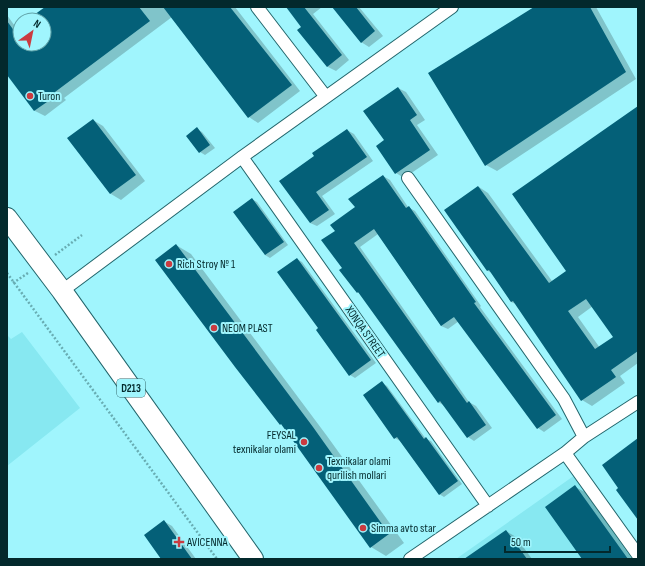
<svg xmlns="http://www.w3.org/2000/svg" width="645" height="566" font-family="'Sofia Sans Condensed',sans-serif">
<style>
.built{fill:#87e8f1}
.shadow{fill:#0003;fill-rule:evenodd}
.building{fill:#046078;fill-rule:evenodd}
.lines{fill:none;stroke-linecap:round;stroke-linejoin:round}
.street-casing{stroke:#23666c;stroke-width:14}
.primary-casing{stroke:#23666c;stroke-width:22}
.path{stroke:#68adb3;stroke-width:2.5;stroke-dasharray:2 2;stroke-linecap:butt}
.street{stroke:#fff;stroke-width:12}
.primary{stroke:#fff;stroke-width:20}
.poi-dot{fill:#ca3b40;stroke:#a0f5fd;stroke-width:1.5}
.labels{text-anchor:middle;dominant-baseline:central;stroke-width:4;stroke-linejoin:round;paint-order:stroke}
.shield{fill:#a0f5fd;stroke:#32666b;stroke-width:1}
.shield-label{font-size:11px;font-weight:bold;fill:#03292c}
.poi-label{font-size:12px;fill:#03292c;stroke:#a0f5fd;text-anchor:start}
.street-label{font-size:12px;fill:#03292c;stroke:#a0f5fd}
</style>
<rect width="100%" height="100%" fill="#a0f5fd"/>
<path class="built" d="M22,332L80,408L7,466V335L11,339Z
M575,475L634,559H456Z"/>
<path class="shadow" d="M46,7H235L300,91L258,123L249,117L172,17L64,98L66,100L45,116L35,111L7,73V15L17,29L20,26V44H44V20H29Z
M287,7H322L313,14L349,60L336,71L328,67L298,30L302,27Z
M333,7H359L383,36L369,47L361,42Z
M536,7H596L636,79L497,171L486,165Z
M398,88L406,92L425,120L417,125L438,155L404,178L396,173L377,146L385,141Z
M638,108V363L620,376L625,383L592,406L582,400L516,304L511,302L492,273L488,271L445,210L479,187L488,193L552,281L568,271ZM593,306L615,337L600,348L578,317Z
M93,120L103,126L145,181L121,200L111,194L69,138Z
M197,129L202,132L215,148L205,155L200,152Z
M347,130L354,134L373,161L322,196L335,214L317,226L310,223L316,156Z
M383,176L390,180L408,207L415,211L481,306L480,307L562,419L544,432L538,428L459,321L448,329L441,326L378,234L360,247L469,402L476,406L492,428L474,441L468,437L445,406L438,402L361,294L357,292L344,268L336,231Z
M252,199L257,202L288,245L270,258L265,255Z
M176,245L191,254L327,436L404,543L386,556L371,547L284,426L236,366Z
M297,259L302,262L376,363L355,378L350,375L319,328Z
M382,383L387,386L426,439L431,441L462,484L444,497L439,494L400,441L395,438Z
M575,487L585,492L632,559H584Z
M165,522L172,526L196,559H162Z
M506,531L516,537L532,559H466Z"/>
<path class="building" d="M45,7H139L150,21L55,92L57,95L34,111L7,75V21L20,39V44H44V20H27Z
M163,7H230L292,85L248,118Z
M286,7H304L342,55L327,67L297,30L301,27Z
M332,7H356L375,31L361,43Z
M534,7H590L626,72L485,166L428,73Z
M398,87L417,115L410,120L430,150L395,174L376,146L384,140L363,111Z
M638,106V351L611,370L616,377L581,401L513,301L511,302L489,270L487,271L444,210L478,186L549,283L566,271L512,194ZM586,299L613,337L595,349L568,311Z
M93,119L136,175L110,194L67,138Z
M197,127L210,145L199,153L186,136Z
M347,129L367,157L316,192L329,210L310,223L279,181L314,156L312,153Z
M383,175L406,208L409,206L476,302L474,303L556,415L537,429L454,317L441,326L374,229L354,243L467,403L469,401L486,425L467,438L440,401L438,403L358,292L357,293L339,270L342,268L321,240L335,231L330,225L355,207L348,199Z
M252,198L284,242L265,255L233,212Z
M176,244L313,427L389,534L370,548L281,424L280,425L235,367L155,260Z
M297,258L371,360L349,376L316,330L318,328L277,272Z
M382,381L424,439L426,437L458,481L439,495L397,437L394,439L363,395Z
M638,438V520L616,490L618,488L602,465Z
M575,485L628,559H582L545,507Z
M164,520L192,559H161L144,535Z
M506,530L527,559H464Z"/>
<g class="lines">
<g class="street-casing">
<path id="street" d="M257,7L326,97
M242,157L488,506
M408,178L564,399L584,437
M62,291L242,157L452,7
M565,453L638,555
M410,559L565,453L584,437L638,402"/>
</g>
<g class="primary-casing">
<path id="primary" d="M7,218L62,291L253,559"/>
</g>
<path class="path" d="M55,255L82,235
M7,273L217,559
M13,283L28,273"/>
<use href="#street" class="street"/>
<use href="#primary" class="primary"/>
</g>
<g class="poi-dot">
<circle cx="30" cy="96" r="4"/>
<circle cx="169" cy="264" r="4"/>
<circle cx="214" cy="328" r="4"/>
<circle cx="304" cy="442" r="4"/>
<circle cx="319" cy="468" r="4"/>
<circle cx="363" cy="528" r="4"/>
<path d="M177 536h4v4h4v4h-4v4h-4v-4h-4v-4h4z"/>
</g>
<g class="labels">
<rect class="shield" x="117" y="379" width="28" height="18" rx="3"/>
<g class="shield-label">
<text x="131" y="388">D213</text>
</g>
<g class="poi-label">
<text x="38" y="96">Turon</text>
<text x="177" y="264">Rich Stroy № 1</text>
<text x="222" y="328">NEOM PLAST</text>
<text x="296" y="435" text-anchor="end">FEYSAL<tspan x="296" dy="14">texnikalar olami</tspan></text>
<text x="327" y="461">Texnikalar olami<tspan x="327" dy="14">qurilish mollari</tspan></text>
<text x="371" y="528">Simma avto star</text>
<text x="187" y="542">AVICENNA</text>
</g>
<g class="street-label">
<text transform="translate(365 332) rotate(55)">XONQA STREET</text>
</g>
</g>
<rect width="645" height="566" fill="none" stroke="#03292c" stroke-width="16"/>
<g transform="translate(32 32) rotate(33)"><circle r="19" fill="#a0f5fd" stroke="#61a3a9"/>
<path d="M0-3L7 15L0 10L-7 15Z" fill="#ca3b40"/>
<text y="-6" font-size="11" font-weight="bold" text-anchor="middle" fill="#03292c">N</text>
</g>
<path d="M505 546v6h105v-6" fill="none" stroke="#03292c" stroke-width="2"/>
<text x="511" y="546" font-size="12" fill="#03292c" stroke="#a0f5fd" stroke-width="3" paint-order="stroke">50 m</text>
</svg>
